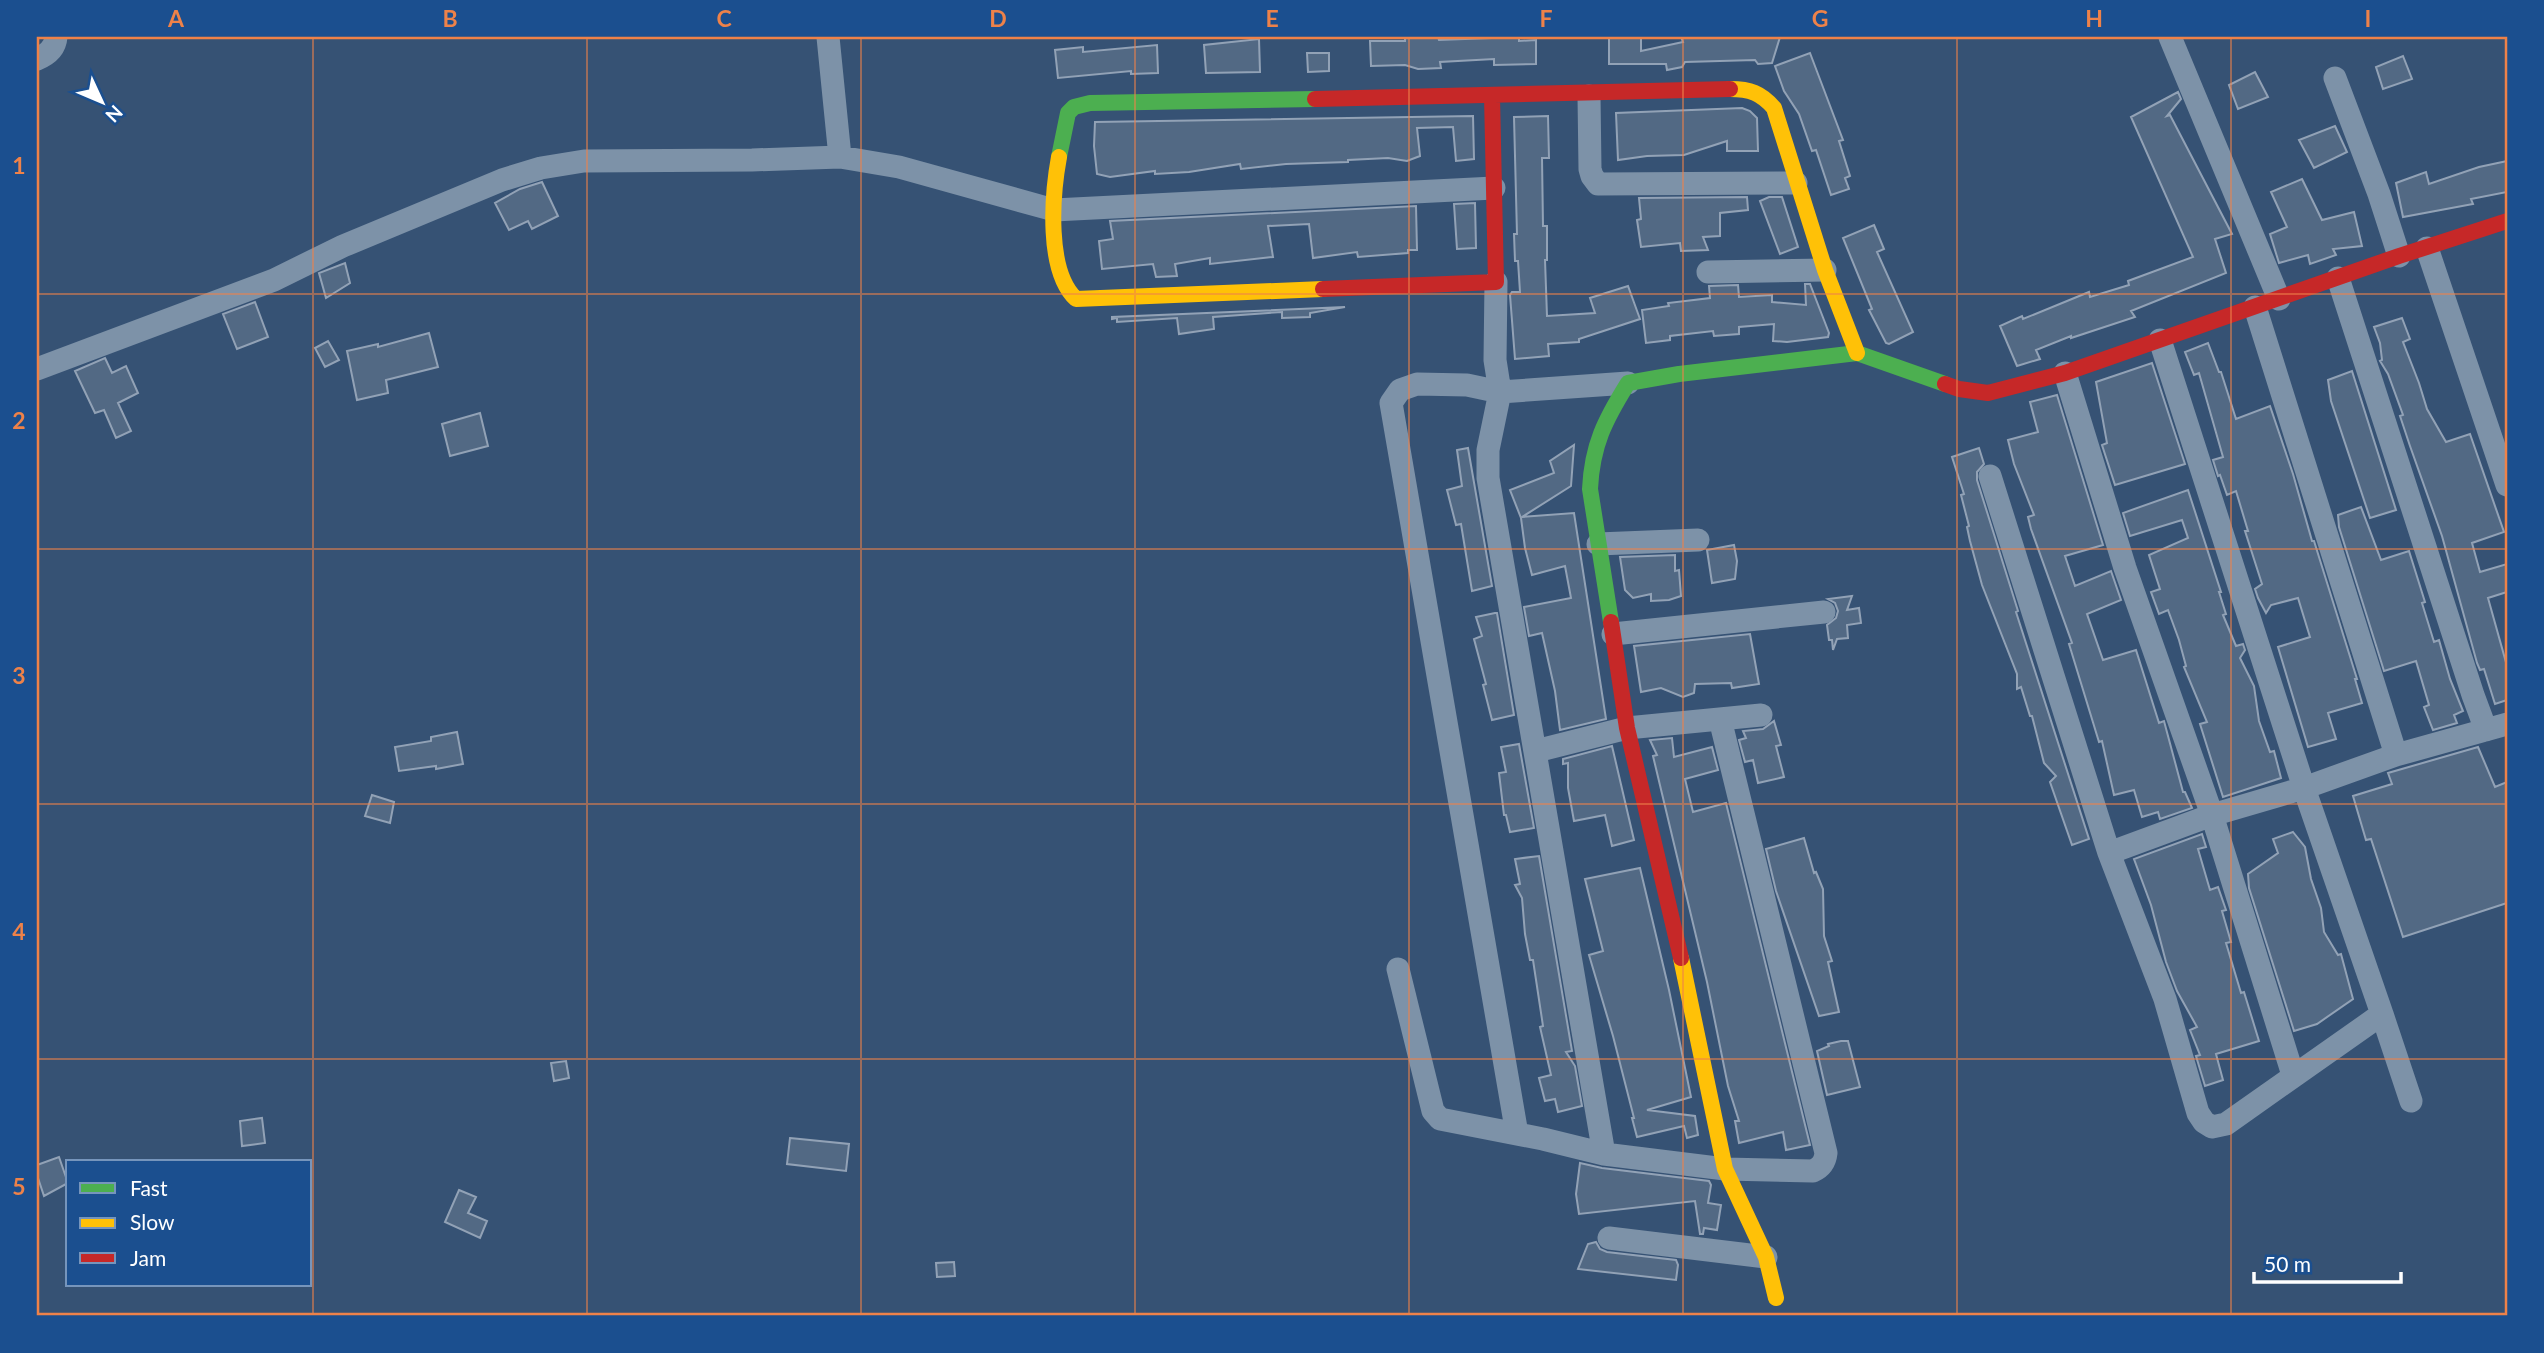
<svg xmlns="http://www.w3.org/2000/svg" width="2544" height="1353" font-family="Lato,sans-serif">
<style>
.building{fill:#526984;stroke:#92a2b6;stroke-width:2}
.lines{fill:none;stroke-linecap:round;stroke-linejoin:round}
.street{stroke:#7d92a8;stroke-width:23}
.fast{stroke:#4caf50;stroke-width:16}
.slow{stroke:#ffc107;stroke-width:16}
.jam{stroke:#c62828;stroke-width:16}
.grid{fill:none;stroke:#ee8249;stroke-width:2;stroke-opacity:0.55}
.neatline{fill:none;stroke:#ee8249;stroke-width:2.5}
.grid-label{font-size:23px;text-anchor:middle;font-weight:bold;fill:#ee8249}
</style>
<rect width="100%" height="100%" fill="#365274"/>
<path class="building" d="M1405,37H1438L1439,40L1519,37V41L1536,40V64L1494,65V59L1440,62L1441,68L1418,69L1405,65L1371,66L1370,41H1405Z
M1609,37H1641V51L1683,42L1681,37H1780L1772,63L1758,64L1755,60L1685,62L1682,67L1667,70L1666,64H1609Z
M1259,39L1260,72L1206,73L1204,45Z
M1157,45L1158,73L1131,74V71L1058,78L1055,50L1083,47V52Z
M1307,53H1329V71L1308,72Z
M1810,53L1843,140L1839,141L1850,176L1845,178L1849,189L1831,195L1816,150L1812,151L1799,114L1784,91L1775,66Z
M2403,56L2412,79L2383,89L2376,67Z
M2255,72L2268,97L2238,109L2229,85Z
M2178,92L2181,99L2167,116L2170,115L2232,234L2215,239L2226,273L2131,311L2135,317L2071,338V336L2036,350L2040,359L2017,366L2000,326L2022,316L2023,319L2089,292L2090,297L2129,285L2128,281L2193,257L2131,117Z
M1742,108L1750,111L1757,118L1758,151H1727V141L1684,155L1647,156L1618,160L1616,113Z
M1473,116L1474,159L1456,161L1453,127L1417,128L1420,156L1407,161L1388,158L1348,160V162L1286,164L1241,169L1240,164L1189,172L1155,174V171L1110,177L1097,174L1094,146L1095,122Z
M1548,116L1549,158H1542L1543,226H1547V260H1545L1547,316L1595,313L1590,298L1628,286L1640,319L1579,339V342L1548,344L1549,356L1515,359L1510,295L1512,292H1520L1518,261H1515L1514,234H1517L1514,117Z
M2335,126L2347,152L2314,168L2299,140Z
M2507,161V192L2471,199L2473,204L2403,217L2396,183L2426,172L2429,184L2479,167Z
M2302,179L2322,220L2354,212L2362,246L2333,249L2336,255L2310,264L2308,255L2279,263L2270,234L2287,227L2271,192Z
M542,182L558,216L532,229L528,221L509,230L495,203L520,189Z
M1747,197L1748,210L1720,213V236L1703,237L1708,250L1681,251L1680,243L1641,247L1637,220L1641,219L1639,198Z
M1769,197H1782L1798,247L1780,254L1760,201Z
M1475,203L1476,248L1457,249L1454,204Z
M1416,206L1417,250H1408V253L1358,257L1357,252L1313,258L1309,224L1268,226L1273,257L1210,264V258L1175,264L1177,276L1156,277L1153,264L1102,269L1099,241L1113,239L1110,221Z
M1874,225L1884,249L1877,252L1913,332L1889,344L1886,343L1869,310L1872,309L1843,238Z
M345,263L350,283L326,298L319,273Z
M1805,284H1810L1829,333L1828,337L1787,342L1773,341L1774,324L1739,327V334L1714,336L1713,331L1670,336V340L1646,343L1642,310L1669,306L1668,303L1710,298L1709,286L1738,285L1739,297L1772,295V302L1806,305Z
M255,302L268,337L237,349L223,314Z
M1345,307L1310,313V317L1282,318V312L1213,317L1214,329L1179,334L1177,318L1117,322V318L1112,319V317Z
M2402,318L2410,339L2403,342L2419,383L2427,409L2446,442L2470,434L2504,532L2472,543L2480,572L2507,564V592L2488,598L2507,666V700L2495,704L2484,669L2480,670L2477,663L2442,536L2410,446L2400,416L2403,415L2388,374L2380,361L2382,360L2380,343L2374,327Z
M429,333L438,367L386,380L388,393L357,400L347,351L378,344V347Z
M328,341L339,360L325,367L315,348Z
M2208,343L2219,372H2221L2236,419L2270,406L2293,474L2312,541H2314L2357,679H2355L2362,703L2328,713L2336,739L2308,747L2278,647L2310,637L2298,598L2271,605L2266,613L2258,598L2255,589L2262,584L2245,531H2248L2236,491L2227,495L2220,475L2218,476L2213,460L2223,457L2199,373L2194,375L2185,352Z
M105,358L112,373L126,366L138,393L118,403L131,431L116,438L104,410L95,413L75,371Z
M2152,363L2185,464L2115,485L2102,445L2107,443L2096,382Z
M2352,371L2396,510L2370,518L2331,401L2328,380Z
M2057,395L2103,545L2065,556L2075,586L2111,571L2121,600L2087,614L2103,660L2136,650L2159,723L2164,721L2183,792H2185L2192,808L2160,819L2158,812L2142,817L2134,790L2114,795L2102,741L2099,742L2069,644L2072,643L2031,529L2028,517L2034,515L2014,464L2008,440L2038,432L2030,402Z
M480,413L488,446L450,456L442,424Z
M1574,445L1571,486L1522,517L1574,513L1606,719L1560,730L1555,691L1542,633L1529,636L1524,607L1571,598L1565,566L1532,575L1525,548L1521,518L1510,490L1554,473L1550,461Z
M1468,448L1492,586L1472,591L1461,524L1456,525L1447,490L1462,486L1457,450Z
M1979,448L1984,464L1977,472V480L2018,611L2016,612L2089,839L2072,845L2050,782L2056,776L2044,763L2032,716H2030L2021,687L2017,689V674L1982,585L1970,541L1967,527L1969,526L1961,495L1964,494L1952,457Z
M2188,490L2221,592H2219L2226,614L2223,615L2236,646L2243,644L2245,650L2240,658L2254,686L2259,721L2270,752L2274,751L2281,778L2223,797L2200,724L2207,722L2184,667L2186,666L2179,640L2168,610L2159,614L2151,592L2160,589L2149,555L2188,538L2182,520L2130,536L2123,513Z
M2361,507L2381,560L2409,551L2425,602L2422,603L2434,642L2439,640L2450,679L2463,711L2454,715L2457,723L2433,730L2424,707L2429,705L2416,661L2384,671L2339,527L2338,515Z
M1734,545L1737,561L1735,579L1712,583L1707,550Z
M1675,555V571L1679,570L1681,596L1669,600L1651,601V594L1633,598L1625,590L1620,557Z
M1852,596L1847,610L1859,608L1861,623L1847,625L1848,638L1837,639L1833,650L1832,640H1829L1827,625L1836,618L1838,611L1835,603L1828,599Z
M1495,613H1497L1514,715L1492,720L1483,685L1486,684L1474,639L1482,636L1476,617Z
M1750,634L1759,684L1732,688L1731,683L1695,684L1694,693L1683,697L1661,688L1641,692L1634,646Z
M1774,721L1781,745L1776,746L1784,777L1758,783L1753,760L1745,762L1739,740L1746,738L1743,731L1763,729Z
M457,732L463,764L436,769V766L399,771L395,747L431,741V737Z
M1672,738L1674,757L1712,747L1718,770L1685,779L1693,812L1726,803L1810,1145L1786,1150L1783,1132L1739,1143L1735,1121H1739L1728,1086L1707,982L1653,756L1657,755L1650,740Z
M1519,744L1534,828L1510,832L1506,815H1504L1499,773L1506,772L1501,747Z
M1612,746L1634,840L1612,846L1605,815L1574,821L1568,788V763L1563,764V759Z
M2478,747L2495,787L2507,782V903L2403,937L2371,839L2366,840L2353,796L2392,784L2388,773Z
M372,795L394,802L390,823L365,816Z
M2293,832L2305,847L2311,879L2321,908L2324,932L2338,955L2341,954L2353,999L2317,1024L2294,1031L2249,888L2248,874L2278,853L2273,839Z
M2202,834L2206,847L2198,849L2210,890L2218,887L2226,910L2222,911L2231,942L2226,943L2241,993L2244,992L2259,1041L2216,1054L2223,1080L2205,1086L2196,1056L2200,1055L2190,1030L2197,1027L2177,991L2166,962L2151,905L2134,859Z
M1804,838L1814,873L1816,872L1823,889L1824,936L1832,961L1828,962L1839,1012L1819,1016L1776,891L1766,849Z
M1539,856L1572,1051L1566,1052L1575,1066L1582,1106L1558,1112L1555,1099L1545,1101L1539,1078L1551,1075L1540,1027L1543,1026L1533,960H1530L1525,934L1522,898L1515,885L1520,884L1515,859Z
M1640,868L1669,990L1691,1097L1647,1110L1695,1116L1698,1135L1687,1138L1684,1126L1637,1137L1632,1118H1634L1613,1036L1589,955L1603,951L1585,879Z
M1841,1041H1848L1860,1087L1827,1095L1817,1051L1829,1046L1828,1044Z
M566,1061L569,1078L554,1081L551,1063Z
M262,1118L265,1143L242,1146L240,1121Z
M790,1138L849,1144L846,1171L787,1164Z
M59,1157L68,1183L44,1196L37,1175V1165Z
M1580,1163L1602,1168L1709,1181L1711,1185L1708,1203L1721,1205L1717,1230L1704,1228L1703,1234H1700L1695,1201L1579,1214L1576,1194Z
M459,1190L476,1197L468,1213L487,1221L480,1238L445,1222Z
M1596,1242L1600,1249L1607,1252L1676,1260L1678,1265L1676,1280L1578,1269L1588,1244Z
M954,1262L955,1276L937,1277L936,1263Z"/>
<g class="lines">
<path class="street" d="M828,37L840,157
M2170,37L2279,299
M37,59C47,55 55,48 56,37
M2335,78L2379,194L2399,256
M1589,96L1590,169L1592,176L1598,184L1796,183
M2427,248L2507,485
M1708,272L1825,270
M2338,278L2473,695L2486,730
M1496,282L1495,360L1500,392L1488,450V478L1604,1154
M2255,307L2396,755
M2160,340L2304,788L2382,1014
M37,369L274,280L343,246L502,180L541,168L584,161L752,160L840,157L899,167L1054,210L1494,188
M2065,373L2125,568L2212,815L2293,1075
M1990,476L2109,853L2165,999L2198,1113L2204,1122L2212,1127L2226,1124L2382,1014L2411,1101
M1598,544L1698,540
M1613,634L1824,612
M1536,751L1627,728L1761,715
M2109,853L2212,815L2304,788L2396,755L2507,724
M1398,969L1433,1111L1440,1119L1543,1139L1604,1154L1725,1169L1813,1171C1822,1167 1825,1162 1826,1153L1720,719
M1517,1134L1391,403L1400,390L1417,384L1467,385L1500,392L1628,383
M1609,1238L1766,1257"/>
<path class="fast" d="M1059,157L1068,113L1074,107L1090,103L1315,99
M1611,622L1590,489C1592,445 1605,420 1628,383L1679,374L1857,353L1945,384"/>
<path class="slow" d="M1730,89C1750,89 1761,93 1774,108L1825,270L1857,353
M1059,157C1052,195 1046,271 1076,299L1323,289
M1681,958L1725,1169L1766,1257L1776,1298"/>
<path class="jam" d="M1315,99L1730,89
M1323,289L1496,282L1492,96
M1945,384L1959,389L1988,393L2065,373L2399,256L2507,221
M1611,622L1627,728L1681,958"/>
</g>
<path class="grid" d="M313,37V1316M587,37V1316M861,37V1316M1135,37V1316M1409,37V1316M1683,37V1316M1957,37V1316M2231,37V1316M37,294H2507M37,549H2507M37,804H2507M37,1059H2507"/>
<rect width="2544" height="1353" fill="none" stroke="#1b4f8f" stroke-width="77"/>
<rect x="66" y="1160" width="245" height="126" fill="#1b4f8f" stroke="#7695bc" stroke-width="2"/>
<rect x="80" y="1183" width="35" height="10" fill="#4caf50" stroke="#7695bc" stroke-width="2"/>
<text x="130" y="1196" font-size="21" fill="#ffffff">Fast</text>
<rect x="80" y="1218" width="35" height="10" fill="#ffc107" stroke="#7695bc" stroke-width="2"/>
<text x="130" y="1230" font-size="21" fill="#ffffff">Slow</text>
<rect x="80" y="1253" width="35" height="10" fill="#c62828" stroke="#7695bc" stroke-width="2"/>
<text x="130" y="1266" font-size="21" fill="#ffffff">Jam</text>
<g transform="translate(102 102) rotate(134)" stroke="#1b4f8f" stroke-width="5" paint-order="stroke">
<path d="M0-5L12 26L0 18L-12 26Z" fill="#ffffff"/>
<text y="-10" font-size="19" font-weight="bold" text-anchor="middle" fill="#ffffff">N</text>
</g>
<path d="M2254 1272v10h147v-10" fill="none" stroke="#ffffff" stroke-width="3.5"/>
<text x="2264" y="1272" font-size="21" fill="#ffffff" stroke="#1b4f8f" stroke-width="5" paint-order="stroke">50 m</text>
<rect x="38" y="38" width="2468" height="1276" class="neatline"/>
<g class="grid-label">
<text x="176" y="27">A</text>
<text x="450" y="27">B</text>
<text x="724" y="27">C</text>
<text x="998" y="27">D</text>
<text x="1272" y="27">E</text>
<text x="1546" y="27">F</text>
<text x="1820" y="27">G</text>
<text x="2094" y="27">H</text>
<text x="2368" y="27">I</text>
<text x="19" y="174">1</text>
<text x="19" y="429">2</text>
<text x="19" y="684">3</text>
<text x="19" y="940">4</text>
<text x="19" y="1195">5</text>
</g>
</svg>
